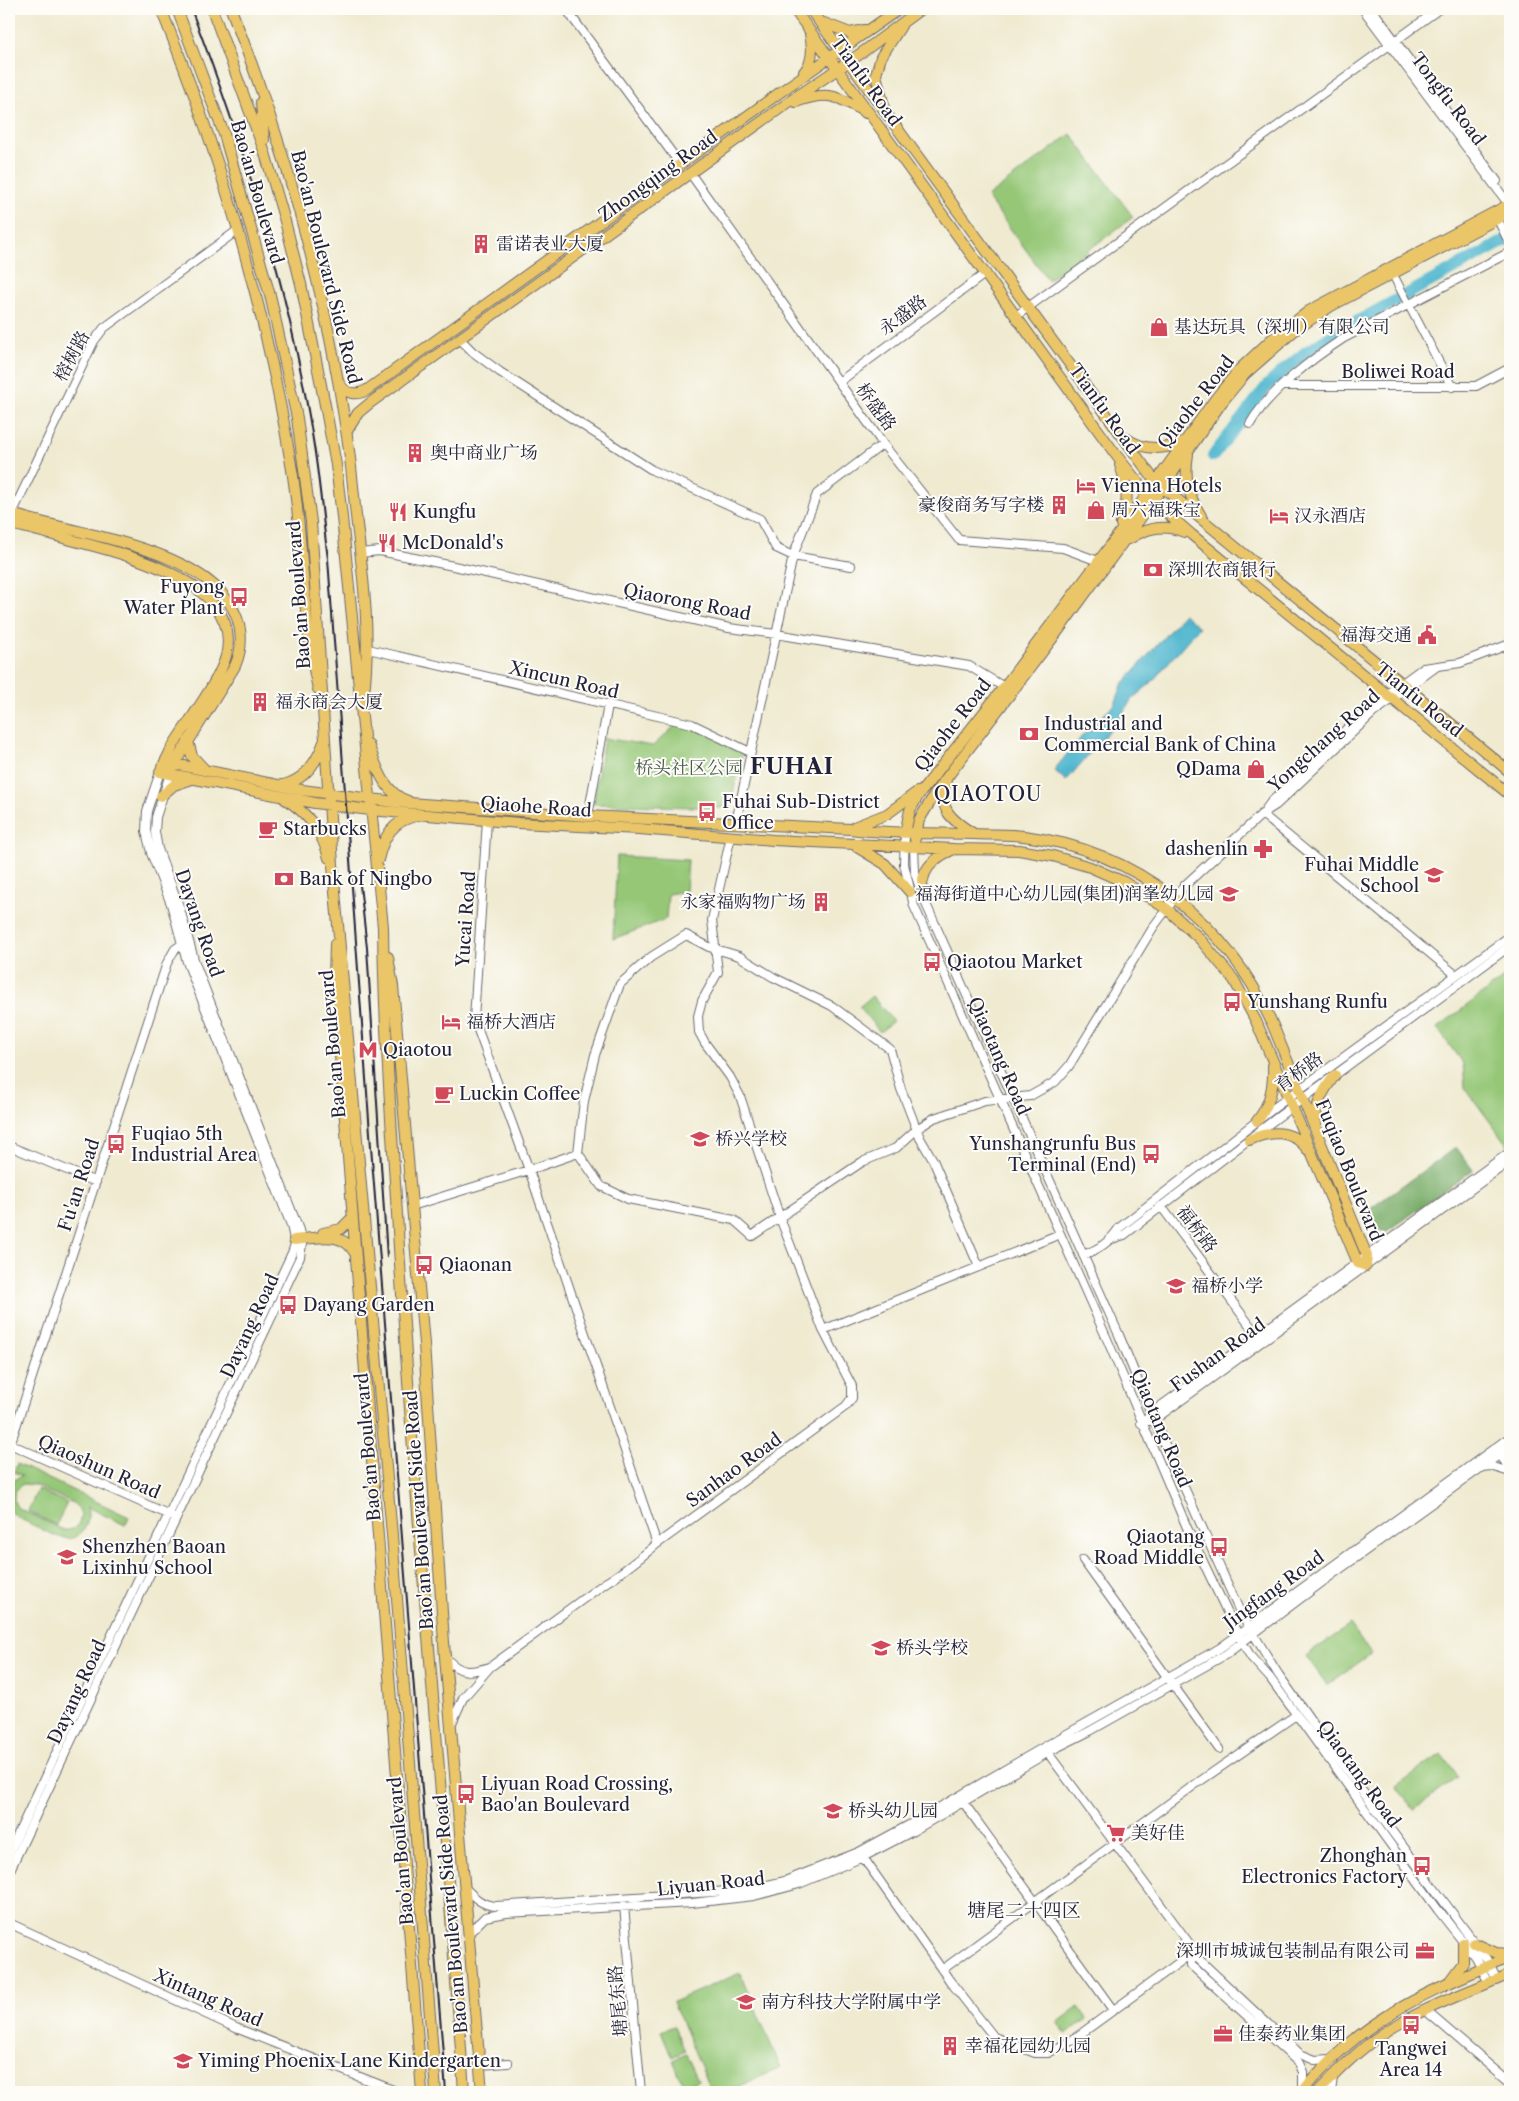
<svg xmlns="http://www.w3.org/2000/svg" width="1519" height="2101" font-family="'Libre Caslon Text','Noto Serif SC',serif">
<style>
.green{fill:#95c777;stroke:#5c7459;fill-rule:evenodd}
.forest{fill:#78ac68;stroke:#4d6752}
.water{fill:#51b7cf;stroke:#3a6c85}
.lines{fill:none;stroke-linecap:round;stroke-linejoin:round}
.river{stroke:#51b7cf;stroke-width:12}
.minor-casing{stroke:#6a686f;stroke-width:10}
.major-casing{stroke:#6a686f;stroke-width:12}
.minor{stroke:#fff;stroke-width:8}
.major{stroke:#ebc669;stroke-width:10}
.rail{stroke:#22223b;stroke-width:2}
.labels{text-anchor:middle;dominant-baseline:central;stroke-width:4;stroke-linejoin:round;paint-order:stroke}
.street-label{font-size:18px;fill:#22223b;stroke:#fdfcf7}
.poi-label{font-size:18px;fill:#22223b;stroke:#fdfcf7;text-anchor:start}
.park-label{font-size:18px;fill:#4a5c50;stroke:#fdfcf7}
.neighbourhood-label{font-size:19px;fill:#22223b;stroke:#fdfcf7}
.quarter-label{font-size:20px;letter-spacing:1px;fill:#22223b;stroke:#fdfcf7}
.district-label{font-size:22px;font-weight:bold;letter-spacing:1px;fill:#22223b;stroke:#fdfcf7}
</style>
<rect width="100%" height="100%" fill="#fdfcf7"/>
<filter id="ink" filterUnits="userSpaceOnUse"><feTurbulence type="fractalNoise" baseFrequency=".02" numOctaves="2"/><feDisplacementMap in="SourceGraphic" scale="10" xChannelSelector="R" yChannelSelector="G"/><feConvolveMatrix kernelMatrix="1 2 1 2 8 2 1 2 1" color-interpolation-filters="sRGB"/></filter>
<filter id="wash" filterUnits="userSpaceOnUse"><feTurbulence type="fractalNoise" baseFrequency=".0096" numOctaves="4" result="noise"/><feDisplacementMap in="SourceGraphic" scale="20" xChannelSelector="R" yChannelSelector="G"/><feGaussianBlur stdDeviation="1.12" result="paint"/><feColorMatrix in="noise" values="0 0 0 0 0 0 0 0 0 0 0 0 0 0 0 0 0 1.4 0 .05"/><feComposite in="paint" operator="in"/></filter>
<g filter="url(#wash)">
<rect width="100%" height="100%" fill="#efead0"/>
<path class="green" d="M1071,134L1133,217L1048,280L987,197Z
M678,723L692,726L743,751L730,806L724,808L593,804L604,738L653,746Z
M617,856L688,860L686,891L668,894L666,919L613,939Z
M1510,973V1145L1508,1146L1465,1088L1463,1064L1437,1028Z
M872,996L893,1021L880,1032L859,1007Z
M17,1464L129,1517L125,1525L87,1507C91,1522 83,1541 64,1538C54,1537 44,1530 35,1526C25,1521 15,1518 9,1509V1487L15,1479L22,1476L14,1472ZM23,1484L34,1485L73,1503L78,1508L81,1515C80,1525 74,1531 64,1530L18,1508C11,1500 13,1490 23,1484Z
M38,1489L67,1503L56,1525L28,1511Z
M1350,1625L1371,1654L1327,1685L1306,1656Z
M1441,1754L1458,1777L1413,1810L1396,1786Z
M740,1973L781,2068L725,2092H712L673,2002Z
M1079,2007L1087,2019L1066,2034L1058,2022Z
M674,2026L685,2051L672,2057L661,2031Z
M686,2054L698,2080L684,2086L673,2060Z"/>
<path class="forest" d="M1456,1147L1473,1170L1387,1232L1374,1228L1367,1211Z"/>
<path class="water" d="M1184,614L1199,627L1151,683L1132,699L1118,720L1066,781L1054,770L1083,735L1115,704L1122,685Z"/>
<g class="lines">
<path class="river" d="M1213,456L1267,386L1283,371L1306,352L1336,333L1510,238"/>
</g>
</g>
<g filter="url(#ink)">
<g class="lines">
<g class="minor-casing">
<path id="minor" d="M566,9L680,164
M1363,9L1510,206
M1372,9L1497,181
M690,173L883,444L959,540L1063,548L1098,561
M1495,214L1510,244
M1390,269L1452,387
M1016,316L1439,9
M460,339L473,352L500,372L652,470L760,519L776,548L793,556L851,566
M839,382L986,273
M1282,386H1476L1510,368
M1250,424C1269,391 1313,358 1344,338L1510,252
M10,518L94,341L104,328L238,230
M360,553L380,551L463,568L729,628L776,634L969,666L1004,687
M368,649L692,724L750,752
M1266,809L1272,801L1368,708L1423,668L1460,663L1510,644
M1262,814L1456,975
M588,816L608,705
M487,820L474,1019L529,1170L657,1544
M736,822L793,556L817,494L883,444
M905,833L904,864L914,906L1107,1339L1188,1530L1238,1635L1251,1657L1270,1678L1438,1910L1476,1958L1489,1983
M914,847L915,873L922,895L1119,1335L1154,1420L1240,1612L1278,1674L1326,1742L1487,1960L1497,1980
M9,1146L96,1182
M578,1153L584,1101L595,1055L620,984L651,957L686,935L709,947L739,956L773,977L832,1006L890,1049L901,1089L920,1138L933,1160L979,1267
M412,1206L529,1170L578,1153L601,1186L628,1199L734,1220L752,1236L862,1162L896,1148L917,1129L934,1118L985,1101L1030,1096L1055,1082L1069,1066L1154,926L1184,886L1262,814L1276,805L1373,713L1436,667
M1161,1206L1260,1339
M1112,1239L1124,1235L1278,1117L1510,946
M1083,1255C1099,1249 1110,1242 1119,1228L1274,1108L1510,936
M823,1330L1060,1234
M1150,1421L1154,1420L1510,1161
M1141,1423L1158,1408L1510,1152
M10,1444L172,1516
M9,1448L167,963L175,949L185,942
M1498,1452L1510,1469
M1482,1467L1490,1466L1510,1472
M1083,1560L1219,1749
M445,1657C460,1674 469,1673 490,1667L463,1698L452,1723
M490,1667L605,1583C624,1572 640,1558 657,1544L846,1406L852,1398V1386L823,1330L780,1218L740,1096L730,1077L705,1043L699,1032L698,1016L702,1001L718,972L712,920L731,836
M1045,1749L1191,1946V1965L1299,2063L1303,2072V2090
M961,1799L1113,2010
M9,1853L292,1253L295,1244L291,1225L187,962L171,904L151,853L146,831L147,811L160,772
M860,1853L950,1981L994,2037L1035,2053H1048L1071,2041L1192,1953
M9,1872L300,1257L302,1244L299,1230L195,963L180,909L158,849L155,832L156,817L170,774
M466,1889C475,1898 482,1905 495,1906L745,1890L785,1881L859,1852L909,1825L1065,1735L1220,1648L1510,1437
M624,1906L641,2092
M9,1923L236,2028L398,2092
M469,1933L485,1917L506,1913L692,1903L754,1896L799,1884L863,1857L913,1831L1054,1749L1090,1731L1225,1655L1333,1574L1510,1447
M1191,1952L1300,2054L1315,2060L1331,2059
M942,1970L1193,1786L1296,1715
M1425,2010L1510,2083
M480,2065L508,2063
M1331,2092L1333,2077"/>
</g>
<g class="major-casing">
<path id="major" d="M161,9C222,159 268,316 293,476C304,547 302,619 318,689
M177,9L224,134L271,299L297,418L311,522L334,880L392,1535L436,2092
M212,9L265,153L285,221L301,284L326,410L336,465L342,517L383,927C384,1022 391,1118 397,1214C414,1507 444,1799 464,2092
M231,9C284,144 325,286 346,430C351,459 353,488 356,516C363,575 371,634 364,693
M794,9L1116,455L1153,501L1192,535L1510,795
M810,9L1155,481L1510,772
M824,23L850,33L865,30
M804,72C814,61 813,47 810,34
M261,102L264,140
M796,102C828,90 838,96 866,113
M884,106L876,75L881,57L901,26
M339,383C345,394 356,396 367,390L793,83L899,9
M347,431L358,413L370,403L796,97L860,54L921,9
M1126,438C1144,451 1164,450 1183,442
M1188,454C1184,479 1188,495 1201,516
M1120,465C1127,484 1130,505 1121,524
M9,513C72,535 211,546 237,618C243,635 242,650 235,666L172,768
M9,524C31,528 53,535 75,541C124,554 239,581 227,651C224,675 187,723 173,746C169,755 164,763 160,772L315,803L370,810L519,823L639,829L773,840L954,849L1019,850L1053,856L1090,867L1124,882L1167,909L1200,939L1234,980L1256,1021L1358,1263L1366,1266L1367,1256L1274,1028C1231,925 1136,850 1024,836C1008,834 991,835 975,834C933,833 891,834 850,829L588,816L395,802L302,790L165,762
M1129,539C1147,527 1164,524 1184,532
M188,741L192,756L205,770
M368,744C376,765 384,794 408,801
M946,780C937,809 951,820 974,834
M283,785C305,780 317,762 324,742
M161,796L174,785L192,779
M285,799C307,812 323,833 329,858
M854,827L887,814L917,792
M905,833L910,810L918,796L1004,687L1113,542L1216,398L1240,369L1272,339L1309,311L1510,204
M915,839L919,820L938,789L1058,631L1153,501L1222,402L1245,374L1295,330L1331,306L1510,212
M857,847L885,864L910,892
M378,860C383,838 392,821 416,816
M922,895C920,872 931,859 952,850
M335,944L334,980L422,2092
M388,957L393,986L424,1344L445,1657L482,2092
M1257,1121C1270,1105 1274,1087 1273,1066
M1316,1126C1314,1105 1323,1091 1335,1075
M1249,1140C1271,1130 1292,1129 1308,1150
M323,1233L341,1229L352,1218
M294,1240C316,1238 342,1230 355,1253
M1474,1943L1496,1953L1510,1954
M1449,1982L1463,1963V1943
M1302,2092C1361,2018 1426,1993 1510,1956
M1318,2092C1343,2065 1371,2038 1404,2021C1438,2002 1475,1989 1510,1974"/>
</g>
<use href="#minor" class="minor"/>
<use href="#major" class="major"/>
<path class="rail" d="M191,9C246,150 291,296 314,446C320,484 323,522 328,559L371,1147L446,2092
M359,876L367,948L387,1257"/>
</g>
</g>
<defs>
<g id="building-bare" transform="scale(1.5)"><path d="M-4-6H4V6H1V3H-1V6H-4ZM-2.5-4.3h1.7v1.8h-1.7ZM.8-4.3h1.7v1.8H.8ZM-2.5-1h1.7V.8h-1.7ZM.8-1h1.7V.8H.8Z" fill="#d1495b" stroke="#fdfcf7" stroke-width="2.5" paint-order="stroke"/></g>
<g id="shop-bare" transform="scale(1.5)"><path d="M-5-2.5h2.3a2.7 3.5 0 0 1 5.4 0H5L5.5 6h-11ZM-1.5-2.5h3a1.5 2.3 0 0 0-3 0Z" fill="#d1495b" stroke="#fdfcf7" stroke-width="2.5" paint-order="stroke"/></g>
<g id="hotel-bare" transform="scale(1.5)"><path d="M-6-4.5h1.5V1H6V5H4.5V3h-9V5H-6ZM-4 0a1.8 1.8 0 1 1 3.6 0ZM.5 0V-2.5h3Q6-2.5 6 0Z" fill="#d1495b" stroke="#fdfcf7" stroke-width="2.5" paint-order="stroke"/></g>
<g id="restaurant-bare" transform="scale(1.5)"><path d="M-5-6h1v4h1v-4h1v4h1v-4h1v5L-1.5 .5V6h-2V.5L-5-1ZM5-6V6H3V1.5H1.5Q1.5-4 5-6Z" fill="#d1495b" stroke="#fdfcf7" stroke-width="2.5" paint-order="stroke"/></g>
<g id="bank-bare" transform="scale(1.5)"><path d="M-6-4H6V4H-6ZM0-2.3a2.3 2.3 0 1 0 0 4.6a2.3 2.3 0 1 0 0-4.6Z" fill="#d1495b" stroke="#fdfcf7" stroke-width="2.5" paint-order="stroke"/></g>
<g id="bus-bare" transform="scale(1.5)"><path d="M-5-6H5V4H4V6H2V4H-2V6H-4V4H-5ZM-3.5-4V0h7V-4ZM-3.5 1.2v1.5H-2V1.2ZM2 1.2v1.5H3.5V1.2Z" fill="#d1495b" stroke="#fdfcf7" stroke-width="2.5" paint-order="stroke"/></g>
<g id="civic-bare" transform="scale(1.5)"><path d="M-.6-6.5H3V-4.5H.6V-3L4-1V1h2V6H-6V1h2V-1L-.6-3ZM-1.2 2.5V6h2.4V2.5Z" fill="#d1495b" stroke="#fdfcf7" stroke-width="2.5" paint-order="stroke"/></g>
<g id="cafe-bare" transform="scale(1.5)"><path d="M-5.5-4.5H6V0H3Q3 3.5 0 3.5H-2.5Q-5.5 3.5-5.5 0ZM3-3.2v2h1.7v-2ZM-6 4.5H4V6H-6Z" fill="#d1495b" stroke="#fdfcf7" stroke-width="2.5" paint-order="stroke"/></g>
<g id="pharmacy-bare" transform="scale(1.5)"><path d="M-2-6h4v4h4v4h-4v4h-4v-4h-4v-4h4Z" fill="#d1495b" stroke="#fdfcf7" stroke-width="2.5" paint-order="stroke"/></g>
<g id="school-bare" transform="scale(1.5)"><path d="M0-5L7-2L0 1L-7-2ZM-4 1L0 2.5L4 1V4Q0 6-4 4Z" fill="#d1495b" stroke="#fdfcf7" stroke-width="2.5" paint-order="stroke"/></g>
<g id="metro-bare" transform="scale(1.5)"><path d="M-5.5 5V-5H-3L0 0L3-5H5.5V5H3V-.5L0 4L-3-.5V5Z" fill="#d1495b" stroke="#fdfcf7" stroke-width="2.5" paint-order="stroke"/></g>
<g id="supermarket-bare" transform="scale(1.5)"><path d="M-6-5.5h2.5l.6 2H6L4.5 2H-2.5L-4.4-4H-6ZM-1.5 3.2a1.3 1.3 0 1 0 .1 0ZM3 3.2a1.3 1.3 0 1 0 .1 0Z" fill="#d1495b" stroke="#fdfcf7" stroke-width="2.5" paint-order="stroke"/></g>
<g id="office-bare" transform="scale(1.5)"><path d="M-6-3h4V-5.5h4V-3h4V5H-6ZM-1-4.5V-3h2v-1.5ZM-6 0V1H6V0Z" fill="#d1495b" stroke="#fdfcf7" stroke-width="2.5" paint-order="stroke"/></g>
</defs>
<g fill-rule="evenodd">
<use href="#building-bare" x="481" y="244"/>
<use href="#shop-bare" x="1159" y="327"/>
<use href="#building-bare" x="415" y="453"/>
<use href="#hotel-bare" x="1086" y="486"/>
<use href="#building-bare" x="1059" y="505"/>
<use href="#shop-bare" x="1096" y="510"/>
<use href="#restaurant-bare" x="398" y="512"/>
<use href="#hotel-bare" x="1279" y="516"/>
<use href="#restaurant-bare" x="387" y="543"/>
<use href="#bank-bare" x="1153" y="570"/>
<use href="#bus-bare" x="239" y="597"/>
<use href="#civic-bare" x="1427" y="635"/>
<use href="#building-bare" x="260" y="702"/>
<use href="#bank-bare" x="1029" y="734"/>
<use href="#shop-bare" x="1256" y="769"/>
<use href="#bus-bare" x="707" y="812"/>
<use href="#cafe-bare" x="268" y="829"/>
<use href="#pharmacy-bare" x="1263" y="849"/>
<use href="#school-bare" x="1434" y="875"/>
<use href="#bank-bare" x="284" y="879"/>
<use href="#school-bare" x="1229" y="894"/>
<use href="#building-bare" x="821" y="902"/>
<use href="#bus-bare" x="932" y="962"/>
<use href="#bus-bare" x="1232" y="1002"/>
<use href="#hotel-bare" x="451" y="1022"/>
<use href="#metro-bare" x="368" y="1050"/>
<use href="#cafe-bare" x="444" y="1094"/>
<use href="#school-bare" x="700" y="1139"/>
<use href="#bus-bare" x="116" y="1144"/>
<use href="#bus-bare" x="1151" y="1154"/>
<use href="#bus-bare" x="424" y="1265"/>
<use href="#school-bare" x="1176" y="1286"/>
<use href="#bus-bare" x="288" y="1305"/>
<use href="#bus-bare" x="1219" y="1547"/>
<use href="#school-bare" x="67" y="1557"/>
<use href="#school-bare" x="881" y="1648"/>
<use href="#bus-bare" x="466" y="1794"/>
<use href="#school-bare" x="833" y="1811"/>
<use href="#supermarket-bare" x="1116" y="1833"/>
<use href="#bus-bare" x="1422" y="1866"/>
<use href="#office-bare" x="1425" y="1951"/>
<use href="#school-bare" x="746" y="2002"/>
<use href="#bus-bare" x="1411" y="2025"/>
<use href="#office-bare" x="1223" y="2034"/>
<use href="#building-bare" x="950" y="2046"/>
<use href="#school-bare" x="183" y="2061"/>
</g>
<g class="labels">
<g class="street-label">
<text transform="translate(866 81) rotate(54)">Tianfu Road</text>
<text transform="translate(1448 99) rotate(53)">Tongfu Road</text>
<text transform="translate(658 176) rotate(-36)">Zhongqing Road</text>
<text transform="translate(257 192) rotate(74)">Bao'an Boulevard</text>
<text transform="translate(326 267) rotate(76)">Bao'an Boulevard Side Road</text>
<text transform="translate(903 315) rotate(-37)">永盛路</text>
<text transform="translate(72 356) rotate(-62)">榕树路</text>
<text x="1398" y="372">Boliwei Road</text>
<text transform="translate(1196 402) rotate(-52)">Qiaohe Road</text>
<text transform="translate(876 407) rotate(54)">桥盛路</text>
<text transform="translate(1104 409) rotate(54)">Tianfu Road</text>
<text transform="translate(299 595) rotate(-94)">Bao'an Boulevard</text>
<text transform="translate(687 602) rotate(11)">Qiaorong Road</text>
<text transform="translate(564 680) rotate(13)">Xincun Road</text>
<text transform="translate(1419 700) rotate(39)">Tianfu Road</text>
<text transform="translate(953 725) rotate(-52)">Qiaohe Road</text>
<text transform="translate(1324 741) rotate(-42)">Yongchang Road</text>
<text transform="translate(536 807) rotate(4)">Qiaohe Road</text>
<text transform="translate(466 919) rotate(-86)">Yucai Road</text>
<text transform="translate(199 923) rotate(71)">Dayang Road</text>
<text transform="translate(333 1044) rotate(-95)">Bao'an Boulevard</text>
<text transform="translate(999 1056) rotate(66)">Qiaotang Road</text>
<text transform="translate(1299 1072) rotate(-36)">育桥路</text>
<text transform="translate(1349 1170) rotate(68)">Fuqiao Boulevard</text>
<text transform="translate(79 1185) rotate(-72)">Fu'an Road</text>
<text transform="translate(1197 1229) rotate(53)">福桥路</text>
<text transform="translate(250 1326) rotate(-65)">Dayang Road</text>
<text transform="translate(1218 1355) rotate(-36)">Fushan Road</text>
<text transform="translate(1161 1428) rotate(67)">Qiaotang Road</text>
<text transform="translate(368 1447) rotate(-95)">Bao'an Boulevard</text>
<text transform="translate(99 1467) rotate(24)">Qiaoshun Road</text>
<text transform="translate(734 1470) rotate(-36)">Sanhao Road</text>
<text transform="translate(419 1510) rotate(-94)">Bao'an Boulevard Side Road</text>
<text transform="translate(1274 1590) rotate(-36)">Jingfang Road</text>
<text transform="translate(77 1692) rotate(-65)">Dayang Road</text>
<text transform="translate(1359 1774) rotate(54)">Qiaotang Road</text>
<text transform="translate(401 1851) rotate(-95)">Bao'an Boulevard</text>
<text transform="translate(711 1884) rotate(-6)">Liyuan Road</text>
<text transform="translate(451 1914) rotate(-95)">Bao'an Boulevard Side Road</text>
<text transform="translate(208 1998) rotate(24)">Xintang Road</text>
<text transform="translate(618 2001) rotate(-95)">塘尾东路</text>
</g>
<g class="poi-label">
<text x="496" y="244">雷诺表业大厦</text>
<text x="1174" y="327">基达玩具（深圳）有限公司</text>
<text x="430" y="453">奥中商业广场</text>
<text x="1101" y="486">Vienna Hotels</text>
<text x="1044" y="505" text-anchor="end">豪俊商务写字楼</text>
<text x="1111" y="510">周六福珠宝</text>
<text x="413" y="512">Kungfu</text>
<text x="1294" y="516">汉永酒店</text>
<text x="402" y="543">McDonald's</text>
<text x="1168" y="570">深圳农商银行</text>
<text x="224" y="587" text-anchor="end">Fuyong<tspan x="224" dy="21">Water Plant</tspan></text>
<text x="1412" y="635" text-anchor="end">福海交通</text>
<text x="275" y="702">福永商会大厦</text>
<text x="1044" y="724">Industrial and<tspan x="1044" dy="21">Commercial Bank of China</tspan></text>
<text x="1241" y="769" text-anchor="end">QDama</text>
<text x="722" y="802">Fuhai Sub-District<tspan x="722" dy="21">Office</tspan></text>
<text x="283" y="829">Starbucks</text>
<text x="1248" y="849" text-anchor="end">dashenlin</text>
<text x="1419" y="865" text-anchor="end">Fuhai Middle<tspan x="1419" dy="21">School</tspan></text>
<text x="299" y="879">Bank of Ningbo</text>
<text x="1214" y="894" text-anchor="end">福海街道中心幼儿园(集团)润峯幼儿园</text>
<text x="806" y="902" text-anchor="end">永家福购物广场</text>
<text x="947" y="962">Qiaotou Market</text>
<text x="1247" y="1002">Yunshang Runfu</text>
<text x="466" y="1022">福桥大酒店</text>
<text x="383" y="1050">Qiaotou</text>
<text x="459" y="1094">Luckin Coffee</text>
<text x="131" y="1134">Fuqiao 5th<tspan x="131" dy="21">Industrial Area</tspan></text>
<text x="715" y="1139">桥兴学校</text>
<text x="1136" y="1144" text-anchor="end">Yunshangrunfu Bus<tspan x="1136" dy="21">Terminal (End)</tspan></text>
<text x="439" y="1265">Qiaonan</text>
<text x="1191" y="1286">福桥小学</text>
<text x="303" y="1305">Dayang Garden</text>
<text x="1204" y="1537" text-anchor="end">Qiaotang<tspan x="1204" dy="21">Road Middle</tspan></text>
<text x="82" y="1547">Shenzhen Baoan<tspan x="82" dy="21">Lixinhu School</tspan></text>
<text x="896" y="1648">桥头学校</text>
<text x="481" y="1784">Liyuan Road Crossing,<tspan x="481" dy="21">Bao'an Boulevard</tspan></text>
<text x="848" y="1811">桥头幼儿园</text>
<text x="1131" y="1833">美好佳</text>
<text x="1407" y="1856" text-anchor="end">Zhonghan<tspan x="1407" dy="21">Electronics Factory</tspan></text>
<text x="1410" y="1951" text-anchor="end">深圳市城诚包装制品有限公司</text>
<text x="761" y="2002">南方科技大学附属中学</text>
<text x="1238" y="2034">佳泰药业集团</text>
<text x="965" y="2046">幸福花园幼儿园</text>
<text x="1411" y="2049" text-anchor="middle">Tangwei<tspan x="1411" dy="21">Area 14</tspan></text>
<text x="198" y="2061">Yiming Phoenix Lane Kindergarten</text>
</g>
<g class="park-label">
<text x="689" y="768">桥头社区公园</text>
</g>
<g class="neighbourhood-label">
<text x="1024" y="1910">塘尾二十四区</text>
</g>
<g class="quarter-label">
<text x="988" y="794">QIAOTOU</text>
</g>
<g class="district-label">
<text x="792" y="766">FUHAI</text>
</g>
</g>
<rect width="1519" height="2101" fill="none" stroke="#fdfcf7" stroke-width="30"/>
</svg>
